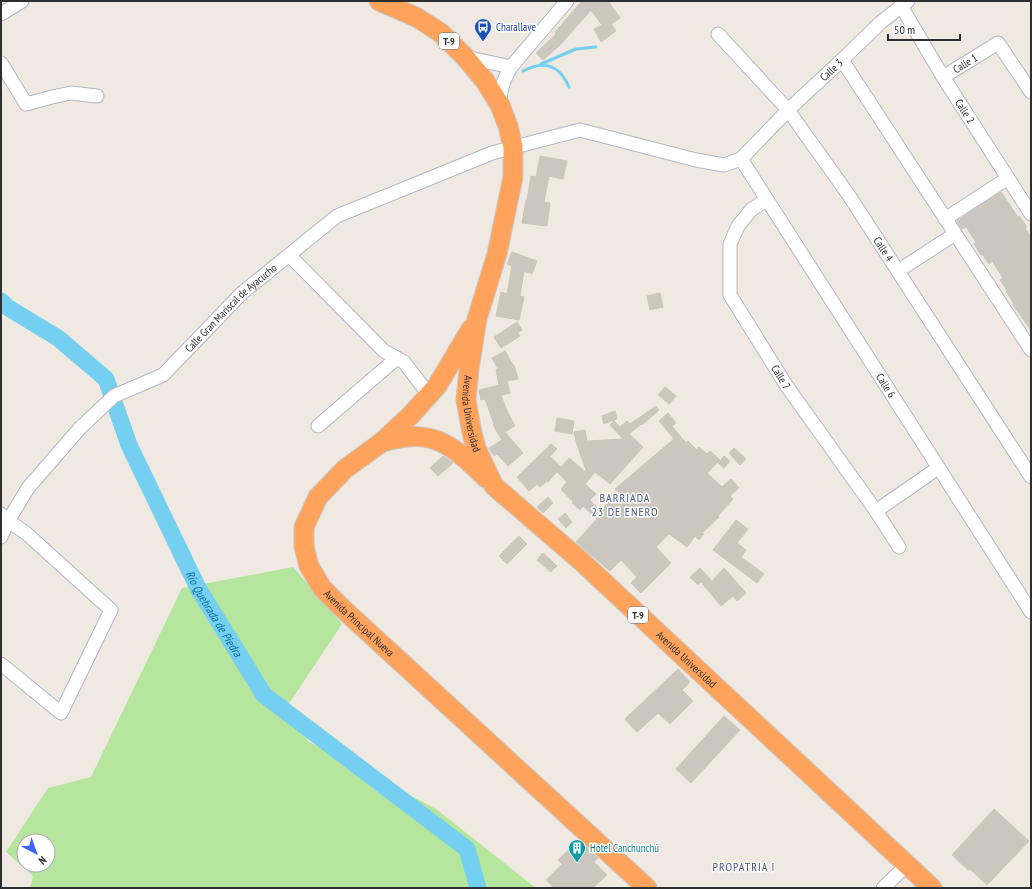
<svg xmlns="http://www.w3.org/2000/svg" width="1032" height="889" font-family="'PT Sans Narrow',sans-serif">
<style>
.green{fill:#b6e59e;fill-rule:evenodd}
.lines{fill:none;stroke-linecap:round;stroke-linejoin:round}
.stream{stroke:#75cff0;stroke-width:3}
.river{stroke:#75cff0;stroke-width:17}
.building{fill:#cbc7bf;stroke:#cbc5ba}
.minor-casing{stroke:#b4b7c1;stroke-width:15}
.highway-casing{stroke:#c9c9c9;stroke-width:21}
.minor{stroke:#fff;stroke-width:13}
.highway{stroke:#ffa35c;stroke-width:19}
.labels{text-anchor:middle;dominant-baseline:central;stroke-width:3;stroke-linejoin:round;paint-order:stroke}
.shield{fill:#fff;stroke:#6d6d6d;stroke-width:1}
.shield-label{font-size:10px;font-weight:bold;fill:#2e2e2e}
.transit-label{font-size:11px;fill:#164399;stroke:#fff;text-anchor:start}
.street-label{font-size:11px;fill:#2e2e2e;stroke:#fff}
.culture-label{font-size:11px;fill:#0d838f;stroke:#fff;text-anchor:start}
.neighbourhood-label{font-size:12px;letter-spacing:1px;fill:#4d5680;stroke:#fff}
.water-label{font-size:12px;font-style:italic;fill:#0d6fa3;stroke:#fff}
</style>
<rect width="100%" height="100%" fill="#efe9e1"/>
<path class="green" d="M293,567L342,624L286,708L308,741L436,809L536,888H30L33,876L6,852L48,788L91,777L182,588ZM24,841H48V865H24Z"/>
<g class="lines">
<path class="stream" d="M541,64L576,49L596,47
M523,71C545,59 560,66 569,87"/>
<path class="river" id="s1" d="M1,301L7,307L58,338L106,379L129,445L198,588L264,695L467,849L478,888"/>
</g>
<path class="building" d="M582,1H608L620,18L611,24L616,31L601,42L594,29L602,25L591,10L560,45L543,60L536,53L556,34L555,32Z
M540,156L567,161L563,179L549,176L544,202L550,203L547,226L522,223L526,200H527L531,176L536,177Z
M1001,192L1018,217L1019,216L1027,227L1025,228L1031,238V330L1013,305L1014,304L1006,291L1007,290L1000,280L1003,278L992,261L989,264L982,254L981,255L974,244L976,242L966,227L962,229L957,221Z
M512,252L537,261L532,274L524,271L520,296L524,297L519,320L496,316L501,292L507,294L512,266L507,264Z
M660,293L663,307L650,310L647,296Z
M517,322L522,330L518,333L520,336L501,348L494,337Z
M505,351L513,365H514L518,379L507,381L510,393L501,395L506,409L515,426L505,432L523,453L508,466L497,454L494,456L489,448L502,440L493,425L494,424L485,399L481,400L479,390L499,385L496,370L498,369L492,358Z
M665,387L676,396L669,404L658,395Z
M656,406L659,410L642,425L641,424L629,434L643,447L610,484L595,472L585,484L596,494L590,500L600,511L619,492L615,489L674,439L659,421L668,413L676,423L672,426L686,443L688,441L697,450L699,447L707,454L710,451L720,460L707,473L722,487L731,479L739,488L730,496L733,499L718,516L719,517L702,533L704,534L699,540L695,536L687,547L669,534L656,547L671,563L641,593L631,583L637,577L621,560L610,571L576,542L597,519L583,506L580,510L572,503L573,502L561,489L567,482L557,472L569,458L587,473L577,445L574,432L585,430L587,441L623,439L610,425L614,421L620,427L627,421L630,424Z
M615,411L617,419L604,424L602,416Z
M557,418L574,421L572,434L555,431Z
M551,444L557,449L550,456L561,467L548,482L547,481L540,487L537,484L529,491L517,477Z
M734,448L746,459L740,465L729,453Z
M443,456L453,463L438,476L430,468Z
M724,456L730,461L724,468L718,463Z
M548,497L553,503L543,513L537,507Z
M565,513L572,522L566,528L558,519Z
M736,520L748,529L737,543L746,550L741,557L764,574L757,583L713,550Z
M519,536L527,544L507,564L499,556Z
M543,553L557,566L551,572L537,560Z
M700,568L712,581L724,568L746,593L737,601L733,596L721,606L701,582L698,585L690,577Z
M678,669L690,682L682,690L693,701L670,724L658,713L637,732L625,719Z
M724,716L740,730L691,783L676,769Z
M994,809L1029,841L987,885L970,869L968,870L952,855Z
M580,842L598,858L594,862L607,875L593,888H554L546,880L562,864L558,860L575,843L577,845Z"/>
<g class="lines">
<g class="minor-casing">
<g id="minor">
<path id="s2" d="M901,6L943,77L1031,214"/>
<path d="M1,14L22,1"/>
<path id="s3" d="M718,34L788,110L848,194L1031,477"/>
<path d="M465,57L511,67"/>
<path d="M842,60L880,23L908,1"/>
<path d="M1,63L26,104L52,97L71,93L97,96"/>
<path id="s4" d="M943,77L998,43L1031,92"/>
<path d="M500,105C500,89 503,81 511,67L567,1"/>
<path id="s5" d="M741,159L1031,612"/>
<path id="s6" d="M766,200L751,210L738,226L730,244V295L786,385L876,511L899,547"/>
<path d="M945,219L1008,178"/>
<path d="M289,255L384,351L404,362L429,395"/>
<path d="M898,271L955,234"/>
<path d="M318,426L397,358"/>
<path d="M876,511L938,468"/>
<path d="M1,514L8,521L26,533L111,610L61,713L1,664"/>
<path id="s7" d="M1,537L8,521L28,488L80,428L114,396L163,375L242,293L337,216L492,153L580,130L696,160L724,165L741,159L788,110L842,60L1031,350"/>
<path d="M883,888L907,865"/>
</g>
</g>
<g class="highway-casing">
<g id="highway">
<path id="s8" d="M379,1L416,17L441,33L465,57L485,81L500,105L508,126L513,147V177L497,254L477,319L469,369L466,400L472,433L476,448L494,486L581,561L932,888"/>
<path id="s9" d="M471,329L437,386L411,415L382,442L345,469L318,497L304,527V547L309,566L322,588L342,608L647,888"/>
<path d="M382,442C395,439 409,435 422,437C448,439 468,461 486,478"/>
</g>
</g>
<use href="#minor" class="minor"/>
<use href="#highway" class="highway"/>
</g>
<defs>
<g id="bus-pin" transform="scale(0.9)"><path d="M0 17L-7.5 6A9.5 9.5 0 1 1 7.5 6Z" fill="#1a4fb4" stroke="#fff"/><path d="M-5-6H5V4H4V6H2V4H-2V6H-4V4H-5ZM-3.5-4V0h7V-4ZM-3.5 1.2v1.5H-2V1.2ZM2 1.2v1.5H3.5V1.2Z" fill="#fff"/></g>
<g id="building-pin" transform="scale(0.9)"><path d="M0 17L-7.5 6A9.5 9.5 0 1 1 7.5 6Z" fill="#0f9aa8" stroke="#fff"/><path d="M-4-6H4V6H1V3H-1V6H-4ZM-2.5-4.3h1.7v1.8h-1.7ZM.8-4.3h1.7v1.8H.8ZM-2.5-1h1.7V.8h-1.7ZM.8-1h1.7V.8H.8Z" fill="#fff"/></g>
</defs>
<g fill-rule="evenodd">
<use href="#bus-pin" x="483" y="27"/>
<use href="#building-pin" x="577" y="848"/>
</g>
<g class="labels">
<g class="shield">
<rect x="439" y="33" width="20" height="16" rx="3"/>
<rect x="628" y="607" width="20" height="16" rx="3"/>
</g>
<g class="shield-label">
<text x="449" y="41">T-9</text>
<text x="638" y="615">T-9</text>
</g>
<g class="transit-label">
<text x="496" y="27">Charallave</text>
</g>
<g class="street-label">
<text stroke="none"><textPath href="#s4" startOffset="26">Calle 1</textPath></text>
<text stroke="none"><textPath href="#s7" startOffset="1023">Calle 3</textPath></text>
<text stroke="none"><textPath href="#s2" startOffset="123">Calle 2</textPath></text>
<text stroke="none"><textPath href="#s3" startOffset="272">Calle 4</textPath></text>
<text stroke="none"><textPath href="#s7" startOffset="331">Calle Gran Mariscal de Ayacucho</textPath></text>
<text stroke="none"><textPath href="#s6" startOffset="206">Calle 7</textPath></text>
<text stroke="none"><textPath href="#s5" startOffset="269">Calle 6</textPath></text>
<text stroke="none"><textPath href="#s8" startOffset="480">Avenida Universidad</textPath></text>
<text stroke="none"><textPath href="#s9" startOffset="379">Avenida Principal Nueva</textPath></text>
<text stroke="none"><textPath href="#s8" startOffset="816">Avenida Universidad</textPath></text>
</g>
<g class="culture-label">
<text x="590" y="848">Hotel Canchunchú</text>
</g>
<g class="neighbourhood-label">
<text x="625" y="497">BARRIADA<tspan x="625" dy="14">23 DE ENERO</tspan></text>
<text x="744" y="866">PROPATRIA I</text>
</g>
<g class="water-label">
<text stroke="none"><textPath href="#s1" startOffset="390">Río Quebrada de Piedra</textPath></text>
</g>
</g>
<rect width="1032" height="889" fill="none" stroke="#2e2e2e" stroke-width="4"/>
<g transform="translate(36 853) rotate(139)"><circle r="19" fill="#ffffff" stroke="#ababab"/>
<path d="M0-3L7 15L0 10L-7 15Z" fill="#4264fb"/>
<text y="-6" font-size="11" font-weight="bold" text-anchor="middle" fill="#2e2e2e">N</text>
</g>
<path d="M888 34v6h72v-6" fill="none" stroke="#2e2e2e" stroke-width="2"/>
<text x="894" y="34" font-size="12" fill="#2e2e2e" stroke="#ffffff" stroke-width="3" paint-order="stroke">50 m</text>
</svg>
